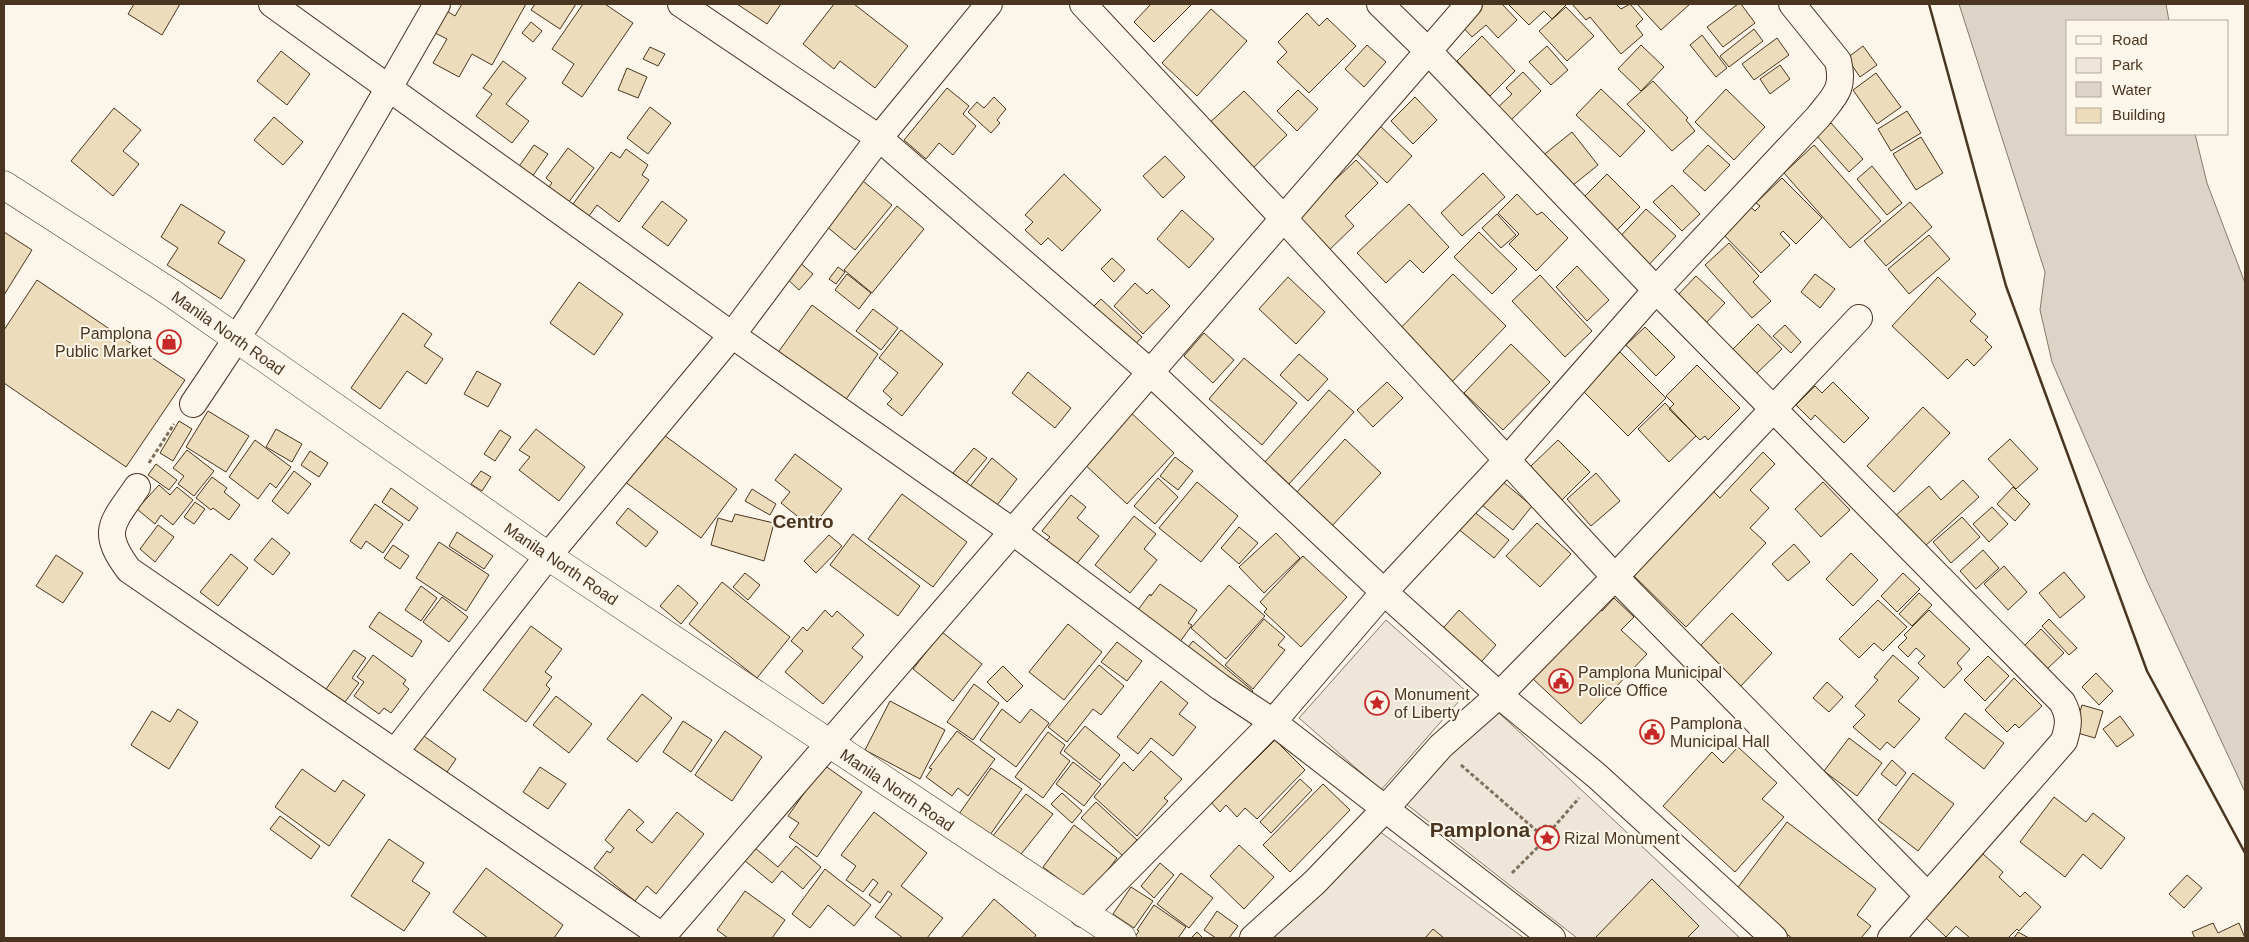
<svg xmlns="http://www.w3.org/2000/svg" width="2249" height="942" font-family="Arial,sans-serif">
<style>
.green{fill:#ede6d9;stroke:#887966}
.water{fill:#dcd4c6;stroke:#887966}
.building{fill:#ecdcbc;stroke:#4a3520}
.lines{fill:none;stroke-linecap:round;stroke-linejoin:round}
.street-casing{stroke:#4a3520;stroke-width:28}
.highway-casing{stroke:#4a3520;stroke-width:29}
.path{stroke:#7f6f5c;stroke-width:3;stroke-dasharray:4 2.5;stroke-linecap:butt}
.street{stroke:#fbf6e9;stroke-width:26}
.highway{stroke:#fbf6e9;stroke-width:28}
.wall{stroke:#4a3520;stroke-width:2.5}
.labels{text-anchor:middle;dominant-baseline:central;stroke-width:4;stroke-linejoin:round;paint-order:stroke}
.poi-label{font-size:16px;fill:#4a3520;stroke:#fbf6e9;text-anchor:start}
.street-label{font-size:16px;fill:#4a3520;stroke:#fbf6e9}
.quarter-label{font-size:19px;font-weight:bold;fill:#4a3520;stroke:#fbf6e9}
.district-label{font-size:21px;font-weight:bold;fill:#4a3520;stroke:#fbf6e9}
</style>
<rect width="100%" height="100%" fill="#fbf6e9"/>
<path class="green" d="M1386,620L1467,692L1381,790L1299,718Z
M1498,712L1740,938H1577L1401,800Z
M1379,831L1524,938H1259Z"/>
<path class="water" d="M1959,4H2166L2169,21H2068V134H2195L2207,183L2245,283V792L2147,581L2052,362L2040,310L2045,272Z"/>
<path class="building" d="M134,4H180L162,35L128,14Z
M462,4H526L492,65L472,54L459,77L433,63L447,39L433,32L445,10L455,16Z
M535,4H576L560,29L531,10Z
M583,4H605L633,23L582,97L562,83L574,64L552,49Z
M737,4H781L767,24Z
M834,4H854L908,46L875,88L840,61L834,69L803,44Z
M1151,4H1189L1191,5L1154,42L1134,22Z
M1482,4H1502L1517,20L1498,38L1486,25L1472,37L1461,25Z
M1508,4H1567L1552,19L1544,11L1529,25Z
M1572,4H1616L1621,9L1630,4L1643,19L1636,26L1643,35L1621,54L1590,17L1586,20Z
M1637,4H1690L1661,30Z
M1738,4H1741L1755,23L1723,47L1707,27Z
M1566,7L1594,36L1567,61L1539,31Z
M1211,9L1247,41L1197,96L1162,63Z
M1307,13L1319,26L1327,18L1356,46L1309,93L1277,62L1287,52L1278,42Z
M531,22L542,31L533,42L522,33Z
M1754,29L1763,41L1729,67L1720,56Z
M1702,35L1727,68L1716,77L1690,45Z
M1482,36L1515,71L1490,96L1457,61Z
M1777,38L1789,55L1754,80L1742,64Z
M1367,45L1386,62L1364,87L1345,69Z
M1641,45L1664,67L1641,91L1618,69Z
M1547,46L1568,70L1551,85L1529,62Z
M1863,46L1877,65L1860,77L1847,58Z
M650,47L665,54L658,66L643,59Z
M281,51L310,74L287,105L257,81Z
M503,61L526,78L506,104L529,121L512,143L476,116L492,94L483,88Z
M1780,65L1790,79L1770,94L1760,79Z
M627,68L647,77L638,98L618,90Z
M1523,72L1541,91L1506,125L1493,112L1512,94L1506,88Z
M1876,73L1901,107L1877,124L1853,90Z
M1653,81L1688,118L1686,120L1695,131L1672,151L1627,104Z
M947,88L969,106L963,114L976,126L953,155L939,143L926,159L904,140Z
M1601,89L1645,131L1620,157L1576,115Z
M1726,89L1765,127L1734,160L1695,122Z
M1298,90L1318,109L1297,131L1277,111Z
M1244,91L1287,135L1250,171L1206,126Z
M994,97L1006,109L997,120L1000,123L991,133L968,112L977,102L984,108Z
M1415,97L1437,120L1413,144L1391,121Z
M650,107L671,123L648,154L627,138Z
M114,108L141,130L123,151L139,164L113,196L71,161Z
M1907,111L1921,133L1891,151L1878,129Z
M274,117L303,142L283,165L254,140Z
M1831,123L1863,159L1849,172L1816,135Z
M1379,125L1412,156L1387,183L1354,151Z
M1572,132L1598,165L1567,190L1541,157Z
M1921,137L1943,173L1916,190L1893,154Z
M534,145L548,154L527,184L513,175Z
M1708,145L1730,165L1705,191L1683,171Z
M1814,145L1881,221L1850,248L1784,173Z
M568,148L594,168L565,207L545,192L552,183L546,178Z
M626,149L648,165L642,175L649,180L619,222L597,205L589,216L573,204L611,152L620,158Z
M1165,156L1185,177L1163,198L1143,176Z
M1356,160L1378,183L1345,216L1354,226L1324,255L1291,222Z
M1872,166L1902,203L1887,215L1857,179Z
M1483,173L1505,197L1462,236L1441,213Z
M1064,174L1101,210L1062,251L1048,238L1041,245L1025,230L1033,222L1025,215Z
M1607,174L1640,207L1615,232L1582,199Z
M857,176L892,205L855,250L820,221Z
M1782,178L1822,218L1796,244L1783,231L1780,234L1790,245L1761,273L1719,230L1746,203L1755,211L1760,206L1756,203Z
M1672,185L1700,214L1682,231L1653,202Z
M1517,194L1537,215L1542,212L1568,238L1536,271L1509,244L1519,234L1498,213Z
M662,201L687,220L668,246L642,227Z
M1910,202L1932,227L1886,266L1864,241Z
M181,204L225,232L218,243L245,260L221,299L167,265L178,248L161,237Z
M1409,204L1449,247L1423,273L1410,260L1386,283L1357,253Z
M897,206L924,229L872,293L844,270Z
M1646,209L1676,236L1644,270L1614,243Z
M1182,210L1214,239L1189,268L1157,239Z
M1497,214L1516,235L1501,248L1482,228Z
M4,232L32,250L4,295Z
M1479,232L1517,269L1492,294L1454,257Z
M1929,235L1950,259L1909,294L1888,269Z
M1729,243L1759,276L1753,282L1771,301L1752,318L1705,265Z
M1112,258L1125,270L1114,282L1101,269Z
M798,261L813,274L799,290L785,277Z
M1577,266L1609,300L1587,321L1556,287Z
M838,267L845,272L836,284L829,279Z
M847,274L871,293L859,309L835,290Z
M1453,274L1506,326L1447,387L1394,335Z
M1815,274L1835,289L1820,308L1801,292Z
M1540,275L1592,331L1565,357L1512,301Z
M1696,276L1725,303L1704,325L1676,297Z
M1288,277L1325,312L1296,344L1259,309Z
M1938,277L1976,314L1970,321L1988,337L1985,340L1992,347L1974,366L1967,359L1948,379L1892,326Z
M37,280L185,380L126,467L4,383V330Z
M579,282L623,314L594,355L550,323Z
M1135,283L1147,294L1152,289L1170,306L1143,334L1114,306Z
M1101,299L1142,337L1132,348L1091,309Z
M812,305L878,354L844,402L777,354Z
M873,309L898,328L881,350L856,331Z
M403,313L432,334L424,346L443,359L426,384L407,371L380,409L351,388Z
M1758,324L1782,349L1755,375L1731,351Z
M1785,325L1801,342L1791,353L1773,336Z
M1645,327L1675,357L1656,376L1626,345Z
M901,330L943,364L902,416L887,404L892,399L883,391L898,373L879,358Z
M1204,333L1234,360L1213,383L1184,356Z
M1511,344L1550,382L1503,430L1464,393Z
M1620,352L1666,398L1628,436L1582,390Z
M1299,354L1328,379L1308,401L1280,375Z
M1244,358L1297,403L1262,445L1209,399Z
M1697,365L1740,408L1708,440L1705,436L1700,440L1669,409L1674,404L1666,396Z
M477,371L501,384L488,407L464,394Z
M1028,372L1071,408L1055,428L1012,393Z
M1387,382L1403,398L1373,427L1357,410Z
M1833,382L1869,418L1844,443L1815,415L1811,420L1796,405L1815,386L1822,393Z
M1329,390L1354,412L1289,484L1265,462Z
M1665,403L1696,436L1669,462L1638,429Z
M1923,407L1950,433L1894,492L1867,466Z
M1127,409L1174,453L1127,504L1080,460Z
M208,411L249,436L226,472L186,447Z
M179,421L192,429L173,461L160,453Z
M276,429L302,444L292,462L266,447Z
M536,429L585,467L559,501L519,470L530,457L519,450Z
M500,430L511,437L495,461L484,454Z
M660,432L737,489L701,538L624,481Z
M1345,439L1381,473L1331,527L1296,493Z
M2010,439L2038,469L2016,489L1988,459Z
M255,440L291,467L276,488L270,483L258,499L229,477Z
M1558,440L1590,472L1562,500L1530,467Z
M974,448L987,458L966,483L953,473Z
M187,450L214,471L194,496L178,484L184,476L173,468Z
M310,451L328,463L319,477L301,465Z
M1763,452L1775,464L1750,490L1769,508L1750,528L1766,543L1686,627L1629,571L1709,487L1720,498Z
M795,454L842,489L812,528L781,503L790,492L775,480Z
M1175,457L1193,471L1178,490L1160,476Z
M992,458L1017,479L994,509L968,489Z
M156,464L177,480L169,490L148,475Z
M294,471L311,484L288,514L272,501Z
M481,471L491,477L482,491L471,484Z
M1596,473L1620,501L1591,526L1567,499Z
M212,477L227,488L224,492L240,505L229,520L213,508L211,510L196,498Z
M1158,478L1178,497L1155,524L1134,506Z
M1963,480L1979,497L1924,547L1894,517L1929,486L1941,500Z
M1502,481L1532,506L1513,530L1482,505Z
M1197,482L1238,516L1201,562L1159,528Z
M1823,482L1850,510L1821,537L1795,509Z
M159,485L170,495L177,487L193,500L173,525L161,515L155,524L137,509Z
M2013,487L2030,504L2015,521L1997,504Z
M391,488L418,508L409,521L382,502Z
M752,489L776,504L770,515L745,501Z
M902,494L967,542L933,587L868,539Z
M1071,495L1086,507L1077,518L1099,536L1075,566L1045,542L1050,537L1042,531Z
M195,502L205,509L194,524L184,517Z
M375,504L403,524L383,553L366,541L361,549L350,541Z
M1992,507L2008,524L1989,542L1973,524Z
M628,508L658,532L646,547L616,523Z
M1472,510L1509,540L1494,558L1457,528Z
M735,514L774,523L764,561L711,545L718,518L732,522Z
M1134,516L1156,534L1144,549L1157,560L1130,593L1095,565Z
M1962,517L1980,537L1951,563L1933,542Z
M1537,523L1571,554L1540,587L1506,556Z
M158,525L174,537L155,562L140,549Z
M1239,527L1258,543L1239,564L1221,548Z
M457,532L493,556L484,569L449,546Z
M1276,533L1300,558L1264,593L1239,567Z
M853,534L920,586L898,616L830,565Z
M829,535L842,546L816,573L804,561Z
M272,538L290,553L273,575L254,560Z
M439,542L489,575L466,611L416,578Z
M1794,544L1810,562L1788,581L1772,564Z
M393,545L409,556L400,569L384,558Z
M1983,550L1999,568L1976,589L1960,571Z
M1851,553L1878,580L1853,606L1826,579Z
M231,554L248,568L218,606L200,592Z
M56,555L83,573L63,603L36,586Z
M1303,556L1347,597L1301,647L1264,612L1267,609L1260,602Z
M2004,566L2027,592L2008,610L1984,584Z
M2064,572L2085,597L2060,618L2039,593Z
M745,573L760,585L748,600L733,587Z
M1903,573L1920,589L1897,612L1881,596Z
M722,582L790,637L757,678L689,624Z
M1160,584L1197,610L1188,623L1192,625L1177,646L1134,615L1150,594L1151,596Z
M678,585L698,603L681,624L660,606Z
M1229,585L1265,616L1226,659L1191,628Z
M421,586L437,598L421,621L405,610Z
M1919,593L1932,605L1912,626L1899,614Z
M442,597L468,617L449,642L423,622Z
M1614,598L1634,617L1621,630L1647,654L1581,724L1532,678L1598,608L1602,611Z
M1878,600L1907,627L1883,651L1874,643L1859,658L1839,639Z
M825,610L832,617L837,611L864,635L852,648L863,657L823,704L785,672L803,651L791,641L803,627L807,631Z
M1459,610L1496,645L1475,669L1438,634Z
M1929,610L1970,649L1957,663L1962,669L1944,688L1918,663L1925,656L1916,648L1908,657L1898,647L1907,638L1904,635Z
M379,612L422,641L412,657L369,627Z
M1732,613L1772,653L1740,687L1699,647Z
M1264,619L1285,637L1278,645L1285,650L1253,689L1225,665Z
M2049,619L2077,648L2069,655L2042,626Z
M1068,624L1102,652L1064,700L1029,672Z
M531,626L562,649L545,672L552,677L546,685L550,689L526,722L483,690Z
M2041,629L2064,653L2046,670L2023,647Z
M942,632L982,664L953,701L913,669Z
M1193,641L1253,691L1246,699L1183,653Z
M1117,642L1142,661L1127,681L1101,662Z
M354,650L366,658L352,678L359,683L345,702L326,689Z
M373,655L406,680L403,684L409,689L391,713L384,708L379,714L354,696L364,682L357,677Z
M1893,655L1919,678L1898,701L1920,719L1894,748L1887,742L1880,750L1853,727L1865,715L1855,706L1878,680L1874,677Z
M1988,656L2009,676L1985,701L1964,680Z
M1099,665L1124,686L1101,715L1093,709L1067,742L1048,727Z
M1003,666L1023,686L1007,702L987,682Z
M2096,673L2113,691L2099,705L2082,687Z
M2014,678L2042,706L2019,728L2015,724L2007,732L1985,710Z
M1161,681L1188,703L1179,714L1196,727L1173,756L1151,738L1138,754L1117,737Z
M1827,682L1843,697L1829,712L1813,698Z
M974,684L999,703L973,740L947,722Z
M642,694L672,718L637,762L607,739Z
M556,696L592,724L569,753L533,725Z
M890,701L945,730L920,779L865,750Z
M2082,705L2103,711L2095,738L2074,732Z
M178,709L198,722L169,769L131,745L152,711L170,722Z
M1002,709L1020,723L1031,709L1049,723L1016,767L980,740Z
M1965,713L2004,743L1984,769L1945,738Z
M2120,716L2134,735L2117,747L2103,729Z
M683,721L712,740L691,772L663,752Z
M1085,726L1120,755L1100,780L1064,751Z
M725,731L762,757L732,801L695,775Z
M957,731L995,759L968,796L958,788L952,796L926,777L932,769L929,768Z
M1048,732L1065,745L1060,753L1070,761L1043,798L1015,777Z
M421,734L456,759L445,775L410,750Z
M1849,738L1882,763L1857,796L1824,771Z
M1275,740L1305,770L1257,819L1245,808L1237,817L1226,805L1220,812L1209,800L1241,767L1245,770Z
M1738,747L1777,783L1762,799L1784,817L1735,872L1663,806L1712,752L1723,763Z
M1151,751L1182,779L1164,798L1168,801L1137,836L1094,797L1124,762L1133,771Z
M1892,760L1906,773L1896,786L1881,774Z
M1073,762L1101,784L1084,806L1056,784Z
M824,765L862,792L817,857L789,837L799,823L788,816Z
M540,767L566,784L548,809L523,792Z
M991,768L1022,789L990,835L959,814Z
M302,769L335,792L343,780L365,795L329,846L275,807Z
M1913,773L1954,804L1918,851L1878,820Z
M1300,779L1312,790L1271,833L1260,822Z
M1323,784L1350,810L1290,872L1263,845Z
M1062,793L1082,811L1072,823L1051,804Z
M1026,794L1053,814L1018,858L992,837Z
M2054,797L2086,822L2093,813L2125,838L2101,869L2083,854L2065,877L2020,842Z
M1096,802L1137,840L1123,856L1081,818Z
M629,809L644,822L636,830L652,843L677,812L704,834L656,894L647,886L635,901L594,868L607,851L610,853L614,848L605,840Z
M874,812L927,853L901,886L943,918L927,938H903L875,917L892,894L888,891L880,903L869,895L878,883L873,879L863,892L846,880L856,866L841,855Z
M280,816L320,846L311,859L270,829Z
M1787,822L1876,889L1857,915L1871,926L1861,938H1792L1733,894Z
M1074,825L1117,858L1086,899L1043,867Z
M389,839L424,863L412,881L430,893L404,931L351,896Z
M1239,845L1274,877L1244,909L1210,876Z
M796,846L821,867L803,889L782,871L772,883L744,860L755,848L778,867Z
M1983,854L2003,872L1999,877L2020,897L2025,892L2041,907L2019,931L2017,929L2008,938H1970L1956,926L1946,937L1926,918Z
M1160,863L1174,875L1154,898L1141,886Z
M486,868L563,925L554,938H488L453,912Z
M825,869L871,905L854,926L828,905L810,928L792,914Z
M1181,873L1213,898L1189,928L1157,904Z
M2187,875L2202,888L2184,908L2169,894Z
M1652,879L1699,926L1687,938H1598L1596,937Z
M1131,887L1153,901L1134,928L1113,914Z
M745,891L785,920L772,938H728L717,930Z
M994,899L1036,935L1034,938H961Z
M1154,905L1186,927L1178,938H1134L1139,931L1137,930Z
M1217,911L1238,926L1229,938H1216L1204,930Z
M2213,923L2218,933L2239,923L2245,938H2195L2192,932Z
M1433,929L1444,938H1425Z
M1197,932L1203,938H1191Z
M2018,932L2029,938H2014Z"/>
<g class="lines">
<g class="street-casing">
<path id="street" d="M272,4L732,335L1012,531L1220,687L1273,722L1552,938
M681,4L879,138L1150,372L1384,592L1499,695L1597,776L1774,938
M1083,4L1284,219L1615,577L1928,896
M1380,4L1429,52L1656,290L2062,702C2070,716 2069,725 2064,741L1891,938
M193,404C281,275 360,139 437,4
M137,487C113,523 99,530 129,570L665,938
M395,752L548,556L732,335L879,138L989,4
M1083,914L1273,722L1384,592L1507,460L1656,290L1818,117C1834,96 1845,90 1838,61L1792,4
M661,938L1469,4
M1253,938L1315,882L1386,808L1441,746L1499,695L1615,577L1859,318"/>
</g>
<g class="highway-casing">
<path id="highway" d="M4,185L170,292L548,556L1122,938"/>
</g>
<path class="path" d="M149,463L174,424
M1461,765L1538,832
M1536 837a11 11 0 1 1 22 0a11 11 0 1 1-22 0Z
M1553,828L1579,798
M1512,873L1540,845"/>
<use href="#street" class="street"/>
<use href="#highway" class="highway"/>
<path class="wall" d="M1929,4L2006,286L2147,671L2245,853"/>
</g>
<defs>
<g id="shop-ring" transform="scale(1.25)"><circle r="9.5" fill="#fbf6e9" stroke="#c62828" stroke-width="1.5"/><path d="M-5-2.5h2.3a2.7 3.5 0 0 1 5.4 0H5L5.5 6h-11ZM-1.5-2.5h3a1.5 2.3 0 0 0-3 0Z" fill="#c62828"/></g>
<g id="civic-ring" transform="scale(1.25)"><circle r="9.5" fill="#fbf6e9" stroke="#c62828" stroke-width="1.5"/><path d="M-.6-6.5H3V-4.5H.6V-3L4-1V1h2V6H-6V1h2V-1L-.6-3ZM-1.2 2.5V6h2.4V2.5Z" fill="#c62828"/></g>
<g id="sight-ring" transform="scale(1.25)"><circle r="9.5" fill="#fbf6e9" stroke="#c62828" stroke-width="1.5"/><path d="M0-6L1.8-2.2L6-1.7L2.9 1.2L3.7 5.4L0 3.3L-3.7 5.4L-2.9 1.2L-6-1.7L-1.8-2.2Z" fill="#c62828"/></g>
</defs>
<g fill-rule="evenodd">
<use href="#shop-ring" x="169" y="342"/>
<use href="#civic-ring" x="1561" y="681"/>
<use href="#sight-ring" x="1377" y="703"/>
<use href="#civic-ring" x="1652" y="732"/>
<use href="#sight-ring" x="1547" y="838"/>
</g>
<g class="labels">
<g class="poi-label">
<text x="152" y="333" text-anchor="end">Pamplona<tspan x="152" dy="18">Public Market</tspan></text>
<text x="1578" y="672">Pamplona Municipal<tspan x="1578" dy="18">Police Office</tspan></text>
<text x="1394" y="694">Monument<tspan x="1394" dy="18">of Liberty</tspan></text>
<text x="1670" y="723">Pamplona<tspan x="1670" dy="18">Municipal Hall</tspan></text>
<text x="1564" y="838">Rizal Monument</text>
</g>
<g class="street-label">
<text transform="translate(228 333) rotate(35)">Manila North Road</text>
<text transform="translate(561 564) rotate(34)">Manila North Road</text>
<text transform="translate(897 790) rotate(34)">Manila North Road</text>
</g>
<g class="quarter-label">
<text x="803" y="521">Centro</text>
</g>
<g class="district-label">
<text x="1480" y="829">Pamplona</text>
</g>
</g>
<rect width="2249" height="942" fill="none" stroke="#4a3520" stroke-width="10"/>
<rect x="2066" y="20" width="162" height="115" fill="#fbf6e9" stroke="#b4a999"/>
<rect x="2076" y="36" width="25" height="8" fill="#fbf6e9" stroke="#b4a999"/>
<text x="2112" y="45" font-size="15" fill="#4a3520">Road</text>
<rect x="2076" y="58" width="25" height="15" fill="#ede6d9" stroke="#b4a999"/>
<text x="2112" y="70" font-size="15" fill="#4a3520">Park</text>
<rect x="2076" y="82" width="25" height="15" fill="#dcd4c6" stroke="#b4a999"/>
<text x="2112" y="95" font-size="15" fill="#4a3520">Water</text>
<rect x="2076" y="108" width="25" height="15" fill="#ecdcbc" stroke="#b4a999"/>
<text x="2112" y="120" font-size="15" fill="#4a3520">Building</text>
</svg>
